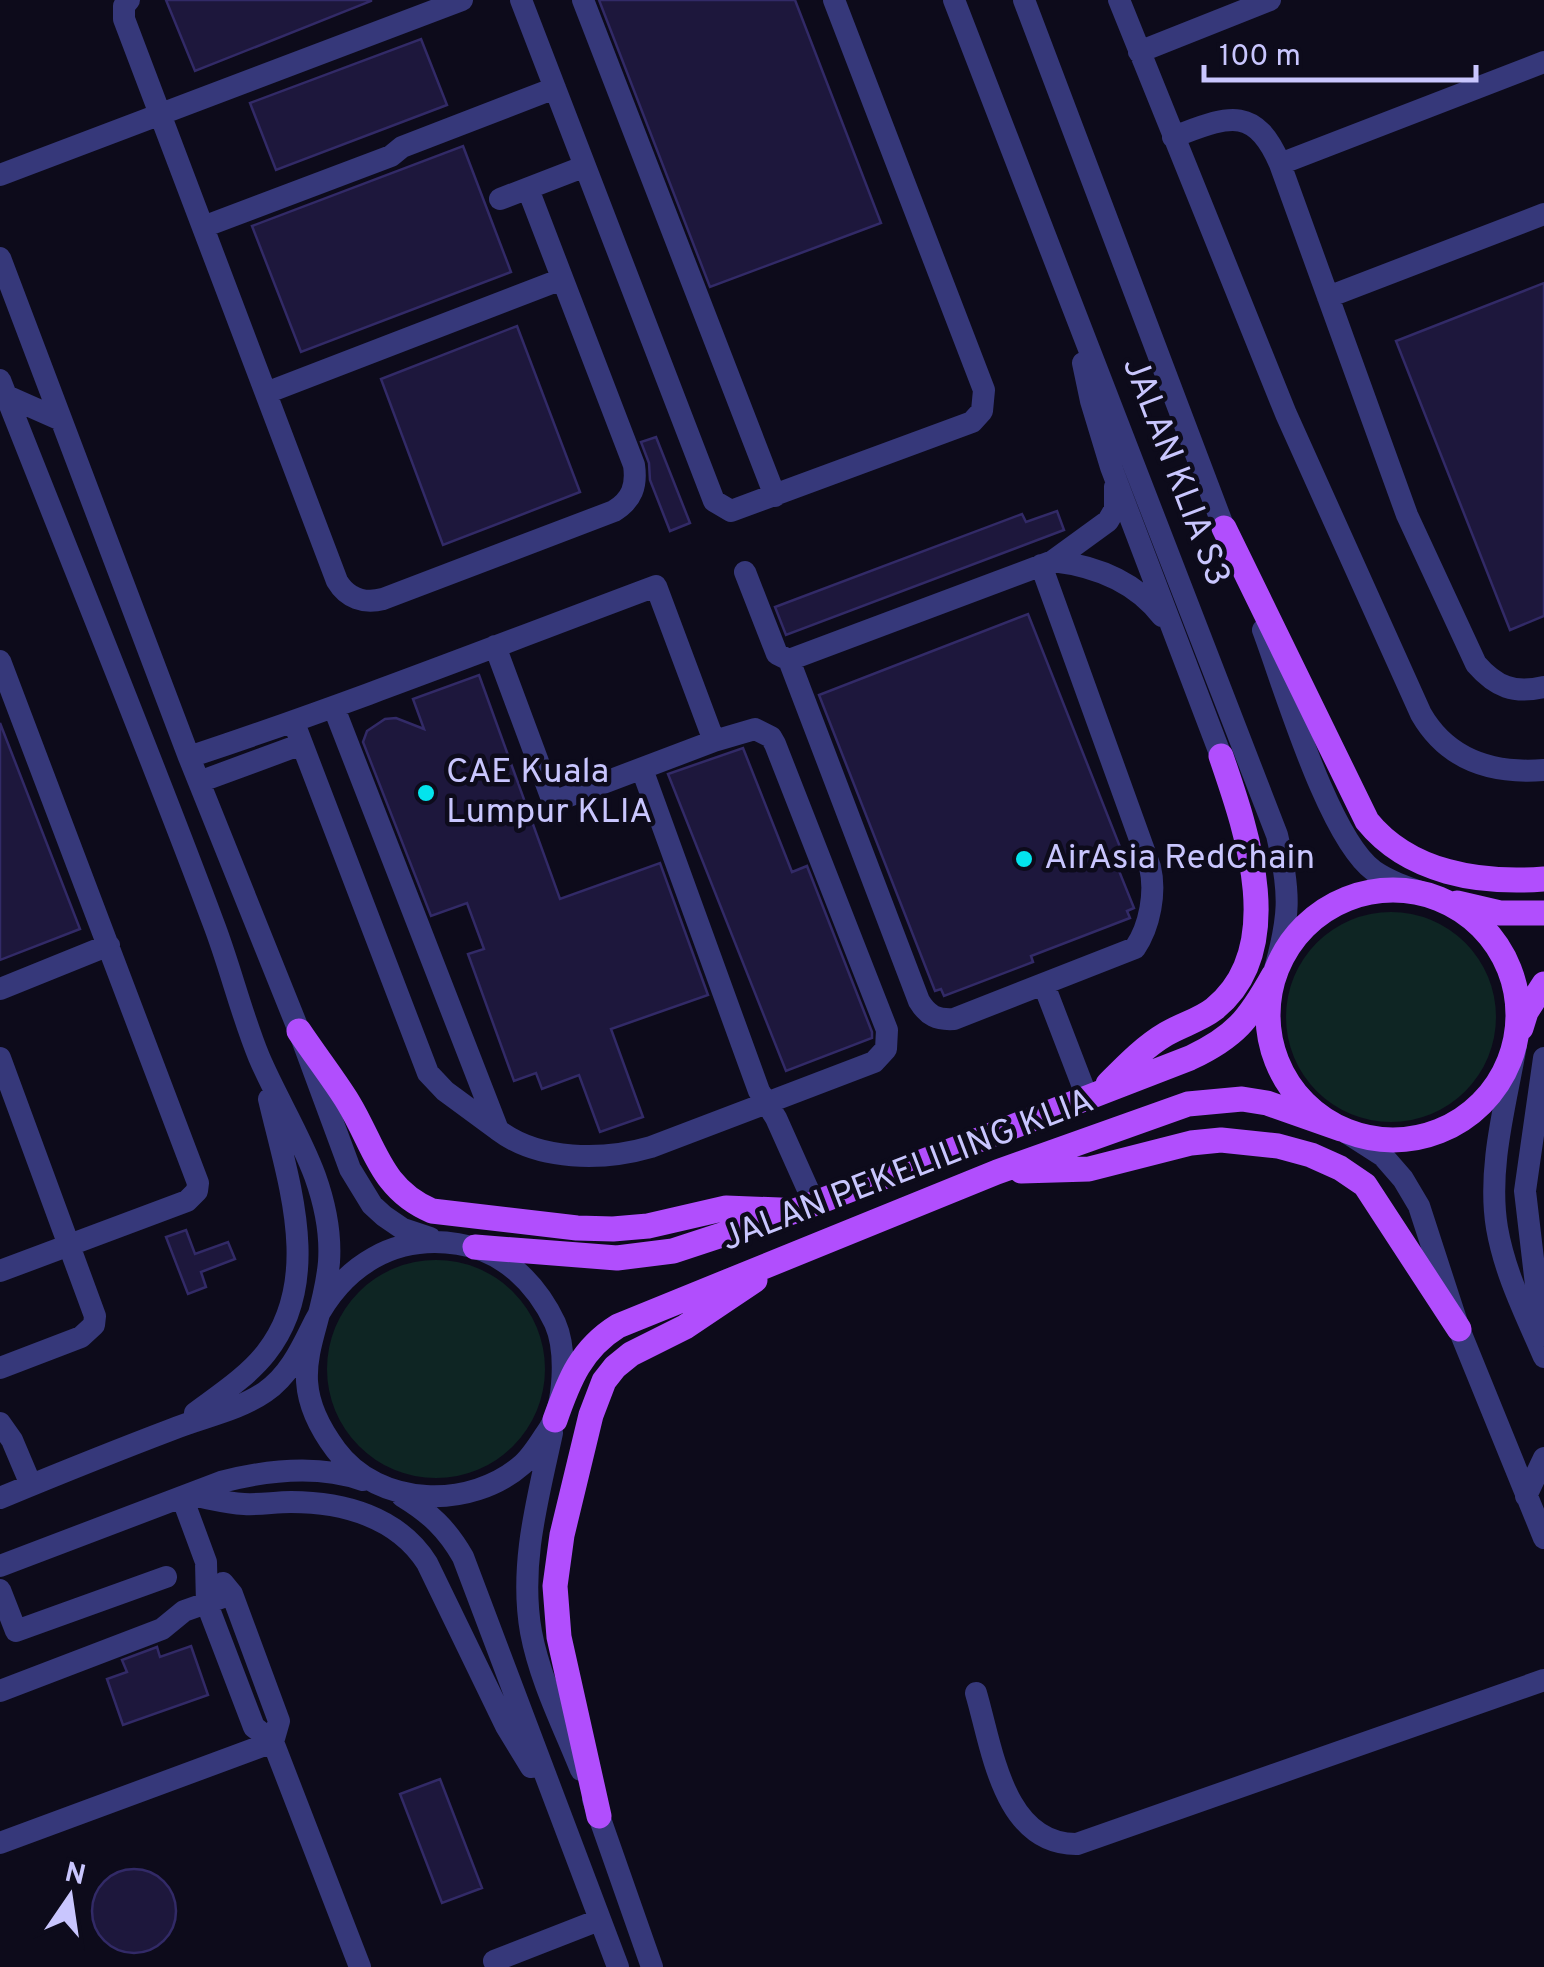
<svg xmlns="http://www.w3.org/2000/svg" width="1544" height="1967" font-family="Overpass,sans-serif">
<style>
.green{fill:#0e2523}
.building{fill:#1d173c;stroke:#322a67;stroke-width:2.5}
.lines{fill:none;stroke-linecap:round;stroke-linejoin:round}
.minor{stroke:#36387a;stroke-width:22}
.major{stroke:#b14efd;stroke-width:25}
.poi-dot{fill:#03e4ed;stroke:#0d0b1b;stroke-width:4}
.labels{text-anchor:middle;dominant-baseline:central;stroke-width:9;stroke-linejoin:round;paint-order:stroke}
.street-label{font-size:35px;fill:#c9c6fe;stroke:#0d0b1b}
.poi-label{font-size:35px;fill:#c9c6fe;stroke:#0d0b1b;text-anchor:start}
</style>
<rect width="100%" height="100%" fill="#0d0b1b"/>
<path class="green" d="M1286 1017a105 105 0 1 1 210 0a105 105 0 1 1-210 0Z
M327 1369a109 109 0 1 1 218 0a109 109 0 1 1-218 0Z"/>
<path class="building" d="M166,0H371V1L195,71Z
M599,0H795L881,223L710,287Z
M421,39L447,105L276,170L250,103Z
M463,146L511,272L301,352L252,226Z
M1544,283V616L1510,630L1396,341Z
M517,326L580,492L443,545L381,379Z
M656,437L690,523L670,531L650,480L649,463L641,442Z
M1057,511L1064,530L786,635L775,607L1022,514L1026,522Z
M1028,614L1124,857L1115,861L1134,908L1127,911L1130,918L1031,956L1033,962L944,996L941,989L935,991L819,695Z
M479,675L560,899L660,863L708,995L611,1029L643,1117L600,1132L579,1075L542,1089L536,1073L514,1081L468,954L484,949L467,903L431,916L363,742L367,731L385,719L396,718L424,729L413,699Z
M0,723L80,929L0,960Z
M743,748L792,872L807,866L872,1032V1038L786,1071L668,774Z
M186,1230L195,1254L228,1242L235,1259L201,1272L206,1287L188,1294L166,1237Z
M191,1646L208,1695L123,1725L107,1679L127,1672L122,1660L157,1647L160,1657Z
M440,1779L482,1888L442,1903L400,1794Z
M92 1911a42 42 0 1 1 84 0a42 42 0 1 1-84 0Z"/>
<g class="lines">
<path class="minor" d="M129,0L124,6V19L337,581C347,598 364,604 383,599L614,511C632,500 637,486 634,465L528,189
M521,0L714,501L731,511L972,422L982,411L984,390L834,0
M583,0L775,496
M954,0L1277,835C1291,894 1290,917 1273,976
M1024,0L1230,544
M1119,0L1286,414L1421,714C1448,761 1493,774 1544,770
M1139,52L1270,0
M1173,137C1225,118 1254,102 1280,164L1544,62
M1280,164L1407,515L1476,664C1496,687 1514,694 1544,687
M0,175L462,0
M500,199L583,167
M203,227L391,156L402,147L555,88
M0,258L189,757L299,1031L350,1169L372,1205L384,1216L403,1229L430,1238
M1328,297L1544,214
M1083,363L1091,401L1111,467L1221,756
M0,380C71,561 145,740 213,922C230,966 241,1013 259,1057C276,1097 300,1135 315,1176C325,1204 331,1233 329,1262C322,1340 279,1374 336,1450C379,1508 471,1510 523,1464C533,1455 541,1441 549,1429C565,1405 567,1350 555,1323C536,1283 504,1251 458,1244C395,1234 344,1265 315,1321C302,1347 290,1375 265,1392C239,1410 203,1417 173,1429C115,1451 58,1474 0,1498
M0,393L61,420
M266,393L562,279
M1053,561C1095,566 1135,581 1162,616
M745,572L777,654L789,660L919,1001C928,1016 937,1020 954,1019L1135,948C1150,926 1156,892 1150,867L1041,565
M1263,630C1284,686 1329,839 1374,871C1393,884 1416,890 1438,898
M789,660L1053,561L1108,521L1115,509V487
M0,661L198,1183L197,1191L187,1201L0,1271
M334,708L498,1130C539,1161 603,1161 651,1147L874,1062L886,1049L887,1030L775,744L771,737L755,729L714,741
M294,723L428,1073L445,1091L498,1130
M189,757C346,705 501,644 656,586L714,741L553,802L495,646
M642,769L759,1091L776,1118L814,1203
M199,782L302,744
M1044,985L1087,1097
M0,989L109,945
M1516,1045C1506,1103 1487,1168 1497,1228C1505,1274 1526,1315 1544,1357
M0,1058L95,1316L94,1325L81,1337L0,1368
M1341,1129L1383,1156L1403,1179L1419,1206L1459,1329L1544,1538
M1542,1336L1525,1191L1544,1058
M195,1413C219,1395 247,1377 266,1353C324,1279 288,1181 269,1099
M0,1423L12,1440L31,1485
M552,1433C538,1498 519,1565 531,1632C540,1680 563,1725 581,1770
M190,1495C208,1498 226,1503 244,1504C260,1505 275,1502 291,1502C343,1502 398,1517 427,1563L506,1726L531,1767
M402,1496C430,1513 447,1529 463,1557L618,1967
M1526,1496L1544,1458
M182,1497L206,1562L207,1604L254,1727L273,1742L360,1967
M0,1566L221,1482C267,1470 317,1464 363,1480
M223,1583L232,1594L279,1721L273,1742
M0,1590L16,1631L166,1577
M0,1691L162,1629L184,1611L232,1594
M976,1693C992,1747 1003,1845 1077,1844L1544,1680
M593,1799L652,1967
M0,1843L273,1742
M494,1961L599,1920"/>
<path class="major" d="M1224,528L1367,821C1409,873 1480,884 1544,879
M1268 1015a125 125 0 1 1 250 0a125 125 0 1 1-250 0Z
M1457,903L1500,913H1544
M1521,1028L1526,1012L1544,984
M299,1031C315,1055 333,1078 348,1102C375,1146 380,1189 432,1211L577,1228L613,1229L648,1226L726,1208L780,1210
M1108,1084C1126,1066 1144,1047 1166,1034C1181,1025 1200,1020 1214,1009C1289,949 1246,829 1221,756
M1021,1171L1089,1169L1191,1143L1221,1140L1278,1146L1311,1155L1340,1168L1365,1185L1459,1329
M475,1247L617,1258L673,1251L795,1211L1190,1058C1235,1037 1249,1019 1273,976
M555,1420C569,1380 581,1349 618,1326L997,1172L1188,1104L1242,1099L1267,1103L1341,1129
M599,1816L559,1637L555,1586L562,1535L591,1415L604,1381L615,1367L631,1354L685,1327L755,1280"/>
</g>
<g class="poi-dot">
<circle cx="426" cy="793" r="10"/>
<circle cx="1024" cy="859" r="10"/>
</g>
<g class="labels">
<g class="street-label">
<text transform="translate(1175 472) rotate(69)">JALAN KLIA S3</text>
<text transform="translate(908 1171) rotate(-21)">JALAN PEKELILING KLIA</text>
</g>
<g class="poi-label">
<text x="446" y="773">CAE Kuala<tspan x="446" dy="40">Lumpur KLIA</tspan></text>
<text x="1044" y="859">AirAsia RedChain</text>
</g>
</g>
<g transform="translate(70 1897) rotate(13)" stroke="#0d0b1b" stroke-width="8" paint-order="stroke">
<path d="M0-8L18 38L0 25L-18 38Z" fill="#c9c6fe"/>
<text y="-15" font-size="28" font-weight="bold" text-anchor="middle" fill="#c9c6fe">N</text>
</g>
<path d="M1204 65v15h272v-15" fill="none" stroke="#c9c6fe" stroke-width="5"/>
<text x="1219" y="65" font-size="30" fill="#c9c6fe" stroke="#0d0b1b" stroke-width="8" paint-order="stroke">100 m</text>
</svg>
